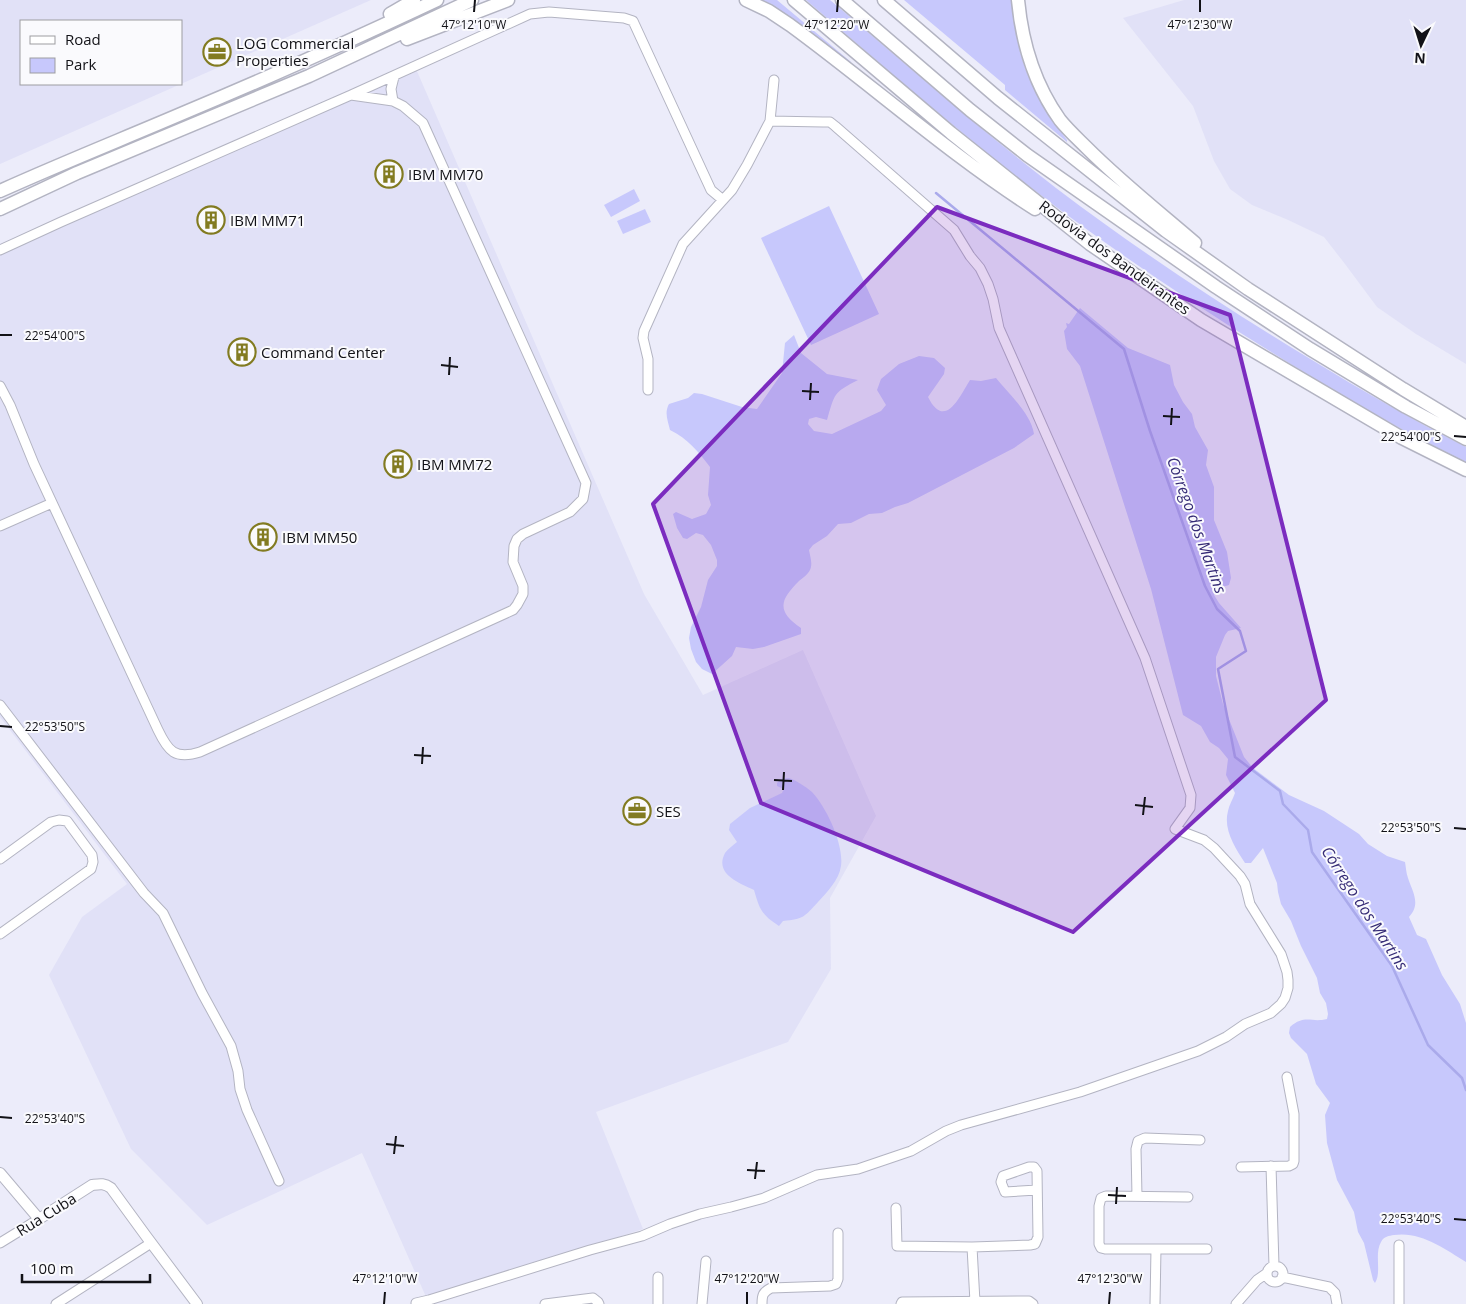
<svg xmlns="http://www.w3.org/2000/svg" width="1466" height="1304" font-family="'Open Sans',sans-serif">
<style>
.built{fill:#e1e1f7;fill-rule:evenodd}
.green{fill:#c7c8fc}
.lines{fill:none;stroke-linecap:round;stroke-linejoin:round}
.stream{stroke:#aaaaeb;stroke-width:2.5}
.minor-casing{stroke:#b3b4c2;stroke-width:11}
.major-casing{stroke:#b3b4c2;stroke-width:12}
.highway-casing{stroke:#b3b4c2;stroke-width:15}
.minor{stroke:#fff;stroke-width:9}
.major{stroke:#fff;stroke-width:10}
.highway{stroke:#fff;stroke-width:12}
.marked{fill:#7b2cbf;fill-opacity:0.2;stroke:#7b2cbf;stroke-width:4;stroke-linejoin:round}
.ticks{fill:none;stroke:#121217;stroke-width:2}
.labels{text-anchor:middle;dominant-baseline:central;stroke-width:4;stroke-linejoin:round;paint-order:stroke}
.poi-label{font-size:15px;fill:#121217;stroke:#fafafd;text-anchor:start}
.street-label{font-size:15px;fill:#121217;stroke:#fafafd}
.water-label{font-size:16px;font-style:italic;fill:#352b76;stroke:#fafafd}
.ticks-label{font-size:12px;text-anchor:middle;fill:#121217;stroke:#fafafd;stroke-width:4;stroke-linejoin:round;paint-order:stroke}
</style>
<rect width="100%" height="100%" fill="#ececfa"/>
<path class="built" d="M0,0H371L0,164ZM21,21H181V84H21Z
M1184,0H1466V364L1416,334L1377,307L1345,264L1324,237L1286,219L1252,205L1230,189L1214,161L1193,106L1123,18Z
M413,62L644,594L703,695L803,650L876,816L830,898L831,969L788,1042L596,1112L643,1229L427,1299L362,1153L207,1225L131,1149L49,975L82,917L127,884L0,717V244Z"/>
<path class="green" d="M754,0H777L851,62L850,65Z
M806,0H830C905,63 978,128 1056,188C1138,250 1224,307 1312,360C1363,391 1413,420 1466,447V463C1415,438 1366,409 1317,380C1224,324 1133,265 1047,200C964,137 885,68 806,0Z
M904,0H1012C1015,29 1019,58 1032,84C1041,104 1054,122 1067,140V142L1005,90V85Z
M634,189L640,201L611,217L604,205Z
M829,206L879,314L811,345L761,238Z
M645,209L651,222L623,234L617,221Z
M1080,308L1128,348L1170,365L1174,385L1183,402L1192,414L1195,427L1208,450L1206,465L1214,487V520L1227,552L1231,578L1229,585C1223,587 1215,587 1214,595L1219,603L1241,628L1228,631L1225,635L1216,657V676L1223,704L1244,757L1253,768L1289,795L1324,811L1359,834L1368,844L1387,856L1405,862C1406,867 1406,873 1408,878C1413,893 1421,904 1409,917L1417,935L1426,939L1442,975L1460,1004L1466,1023V1262C1445,1249 1421,1231 1394,1235C1389,1236 1384,1236 1381,1242C1374,1254 1382,1272 1375,1283L1373,1280L1364,1243L1358,1232L1354,1212L1337,1180L1327,1143L1325,1115L1330,1103L1316,1084L1307,1054L1291,1038L1289,1033L1290,1027C1305,1014 1311,1023 1327,1019L1328,1014L1326,1003L1320,993L1317,978L1301,946L1291,921L1281,904L1278,892L1277,883L1263,848L1251,863H1245C1235,848 1223,829 1228,811C1229,805 1233,799 1235,793L1226,775L1228,759L1219,748L1210,742L1201,726L1183,715L1151,589L1080,366L1067,349L1064,331L1067,327L1066,323L1069,324Z
M794,335L801,353L827,374L858,380C833,393 835,393 827,420L816,417L809,419L808,424L814,431L832,434L881,411L886,405L877,390L881,379L899,364L919,356L934,358L945,368L944,374L928,397C945,431 960,396 970,380L981,381L996,378C1009,394 1031,414 1034,434L1014,448L908,503L895,507L882,513L869,514L851,523L838,524L827,536L813,545L809,550C810,556 813,564 810,570C808,574 803,578 799,581C780,600 776,611 801,628V634L764,647L753,649L736,647L732,656L712,674L702,669L696,662L691,649L689,638L691,627L701,607L708,580L717,566V560L711,545L703,535L696,533L687,539L683,538L677,528L673,514L676,512L692,519L706,514L711,505L708,495L710,467C698,451 688,439 670,430C668,421 664,413 669,404L688,398L694,393L702,394L742,407L757,409L782,373L785,343Z
M789,778C797,781 805,786 812,792C827,808 844,845 841,866C839,880 827,892 818,902C804,917 804,919 783,921L779,926C761,914 760,910 754,890C739,883 714,874 725,853C728,849 733,845 737,842L729,830L730,824L750,808L782,793L784,789L777,786V783L781,779Z"/>
<g class="lines">
<path class="stream" d="M936,193L1124,349L1150,431L1205,586L1217,609L1240,631L1246,651L1218,669L1235,757L1280,791L1283,804L1308,830L1312,852L1392,966L1428,1045L1462,1078L1466,1090"/>
<g class="minor-casing">
<path id="minor" d="M351,95L530,14L549,12L624,18L633,21L711,190L723,200
M393,101L391,89L394,77
M0,250L61,222L351,95L393,101L403,106L423,123L586,483L583,499L570,512L523,534L517,539L514,546L513,562L523,586V594L517,605L513,610L200,752C175,760 168,751 158,730L34,464L10,405L0,386
M648,390V359L643,338L644,331L683,244L732,190L747,165L770,121L774,80
M0,526L52,503
M0,705L144,893L163,913L202,993L231,1046L238,1071L240,1089L247,1110L279,1181
M0,859L51,822L59,820L67,821L92,855L93,862L91,869L0,934
M1271,1166L1274,1266
M1241,1167L1289,1166L1293,1164L1294,1161V1114L1287,1077
M1137,1196L1136,1149L1138,1141L1145,1138L1200,1140
M1188,1197L1106,1196L1101,1198L1099,1206V1244L1101,1248L1105,1249H1207
M896,1208L897,1246L972,1247L1030,1245L1035,1244L1038,1237L1037,1171L1034,1167H1029L1003,1176L1001,1182L1005,1192L1037,1190
M0,1243L39,1219
M972,1247L975,1302
M1267 1274a8 8 0 1 1 16 0a8 8 0 1 1-16 0Z
M658,1277V1304
M1282,1277L1329,1287L1335,1293L1337,1304
M416,1303L429,1300L590,1250L642,1236L670,1224L700,1214L731,1207L764,1198L817,1175L858,1169L911,1151L946,1131L961,1125L1080,1092L1198,1051L1226,1037L1245,1024L1271,1013L1281,1004L1285,998L1288,988V980L1287,972L1281,954L1250,904L1245,884L1240,876L1214,848L1204,840L1175,829L1190,808L1191,795L1145,658L999,328L993,299L988,284L980,268L970,256L954,230L835,126L830,122H823L770,121
M56,1304L151,1243
M545,1304L593,1298L598,1302L599,1304
M702,1304L706,1261
M762,1304C762,1295 763,1292 771,1288L830,1286L836,1284L838,1279V1233
M901,1304L902,1302L1029,1301L1033,1304
M1155,1304L1156,1249
M1236,1304L1257,1280L1267,1273
M1399,1304V1245"/>
</g>
<g class="major-casing">
<path id="major" d="M0,1173L39,1219L92,1185C100,1184 104,1183 111,1188L146,1236L197,1304"/>
</g>
<g class="highway-casing">
<path id="highway" d="M746,0L769,11L790,25C872,85 949,154 1035,209
M794,0L951,133L1090,244L1201,320L1402,438L1466,470
M842,0L970,110L1027,155L1216,287L1310,349L1406,407L1466,439
M884,0L998,98L1166,231L1248,289L1403,389L1466,427
M1018,0C1022,43 1035,85 1060,120C1068,130 1078,139 1087,148C1121,182 1159,212 1195,243
M390,14L414,0
M407,39L508,0
M0,191C62,163 125,138 188,111C272,76 354,39 437,0
M0,209L77,173L309,76L472,0"/>
</g>
<use href="#minor" class="minor"/>
<use href="#major" class="major"/>
<use href="#highway" class="highway"/>
</g>
<path class="marked" d="M937,207L1230,315L1326,700L1073,932L761,803L653,504Z"/>
<path class="ticks" d="M474,12L475,0M837,12L838,0M1200,12V0M0,335H12M441,365L458,367M449,375L450,357M802,391L819,392M810,400L811,383M1163,416L1180,417M1171,425L1172,408M1454,436L1466,437M0,726L12,727M414,755L431,756M422,764L423,747M774,780L792,781M783,790L784,772M1135,805L1153,807M1143,815L1145,797M1454,828L1466,829M0,1117L12,1118M386,1144L404,1146M394,1154L396,1136M747,1170L765,1171M755,1179L757,1162M1108,1195L1126,1196M1116,1204L1117,1187M1454,1219L1466,1220M384,1304L385,1292M747,1304V1292M1109,1304L1110,1292"/>
<defs>
<g id="office-ring" transform="scale(1.4375)"><circle r="9.5" fill="#fafafd" stroke="#827b21" stroke-width="1.5"/><path d="M-6-3h4V-5.5h4V-3h4V5H-6ZM-1-4.5V-3h2v-1.5ZM-6 0V1H6V0Z" fill="#827b21"/></g>
<g id="building-ring" transform="scale(1.4375)"><circle r="9.5" fill="#fafafd" stroke="#827b21" stroke-width="1.5"/><path d="M-4-6H4V6H1V3H-1V6H-4ZM-2.5-4.3h1.7v1.8h-1.7ZM.8-4.3h1.7v1.8H.8ZM-2.5-1h1.7V.8h-1.7ZM.8-1h1.7V.8H.8Z" fill="#827b21"/></g>
</defs>
<g fill-rule="evenodd">
<use href="#office-ring" x="217" y="52"/>
<use href="#building-ring" x="389" y="174"/>
<use href="#building-ring" x="211" y="220"/>
<use href="#building-ring" x="242" y="352"/>
<use href="#building-ring" x="398" y="464"/>
<use href="#building-ring" x="263" y="537"/>
<use href="#office-ring" x="637" y="811"/>
</g>
<g class="labels">
<g class="poi-label">
<text x="236" y="43">LOG Commercial<tspan x="236" dy="17">Properties</tspan></text>
<text x="408" y="174">IBM MM70</text>
<text x="230" y="220">IBM MM71</text>
<text x="261" y="352">Command Center</text>
<text x="417" y="464">IBM MM72</text>
<text x="282" y="537">IBM MM50</text>
<text x="656" y="811">SES</text>
</g>
<g class="street-label">
<text transform="translate(1115 257) rotate(36)">Rodovia dos Bandeirantes</text>
<text transform="translate(46 1214) rotate(-32)">Rua Cuba</text>
</g>
<g class="water-label">
<text transform="translate(1197 525) rotate(70)">Córrego dos Martins</text>
<text transform="translate(1365 908) rotate(57)">Córrego dos Martins</text>
</g>
</g>
<g class="ticks-label">
<text x="474" y="29">47°12'10"W</text>
<text x="837" y="29">47°12'20"W</text>
<text x="1200" y="29">47°12'30"W</text>
<text x="55" y="340">22°54'00"S</text>
<text x="1411" y="441">22°54'00"S</text>
<text x="55" y="731">22°53'50"S</text>
<text x="1411" y="832">22°53'50"S</text>
<text x="55" y="1123">22°53'40"S</text>
<text x="1411" y="1223">22°53'40"S</text>
<text x="385" y="1283">47°12'10"W</text>
<text x="747" y="1283">47°12'20"W</text>
<text x="1110" y="1283">47°12'30"W</text>
</g>
<rect x="20" y="20" width="162" height="65" fill="#fafafd" stroke="#9d9da1"/>
<rect x="30" y="36" width="25" height="8" fill="#ffffff" stroke="#9d9da1"/>
<text x="65" y="45" font-size="15" fill="#121217">Road</text>
<rect x="30" y="58" width="25" height="15" fill="#c7c8fc" stroke="#9d9da1"/>
<text x="65" y="70" font-size="15" fill="#121217">Park</text>
<g transform="translate(1421 45) rotate(184)" stroke="#fafafd" stroke-width="4" paint-order="stroke">
<path d="M0-4L9 19L0 12L-9 19Z" fill="#121217"/>
<text y="-8" font-size="14" font-weight="bold" text-anchor="middle" fill="#121217">N</text>
</g>
<path d="M22 1274v8h128v-8" fill="none" stroke="#121217" stroke-width="2.5"/>
<text x="30" y="1274" font-size="15" fill="#121217" stroke="#fafafd" stroke-width="4" paint-order="stroke">100 m</text>
</svg>
